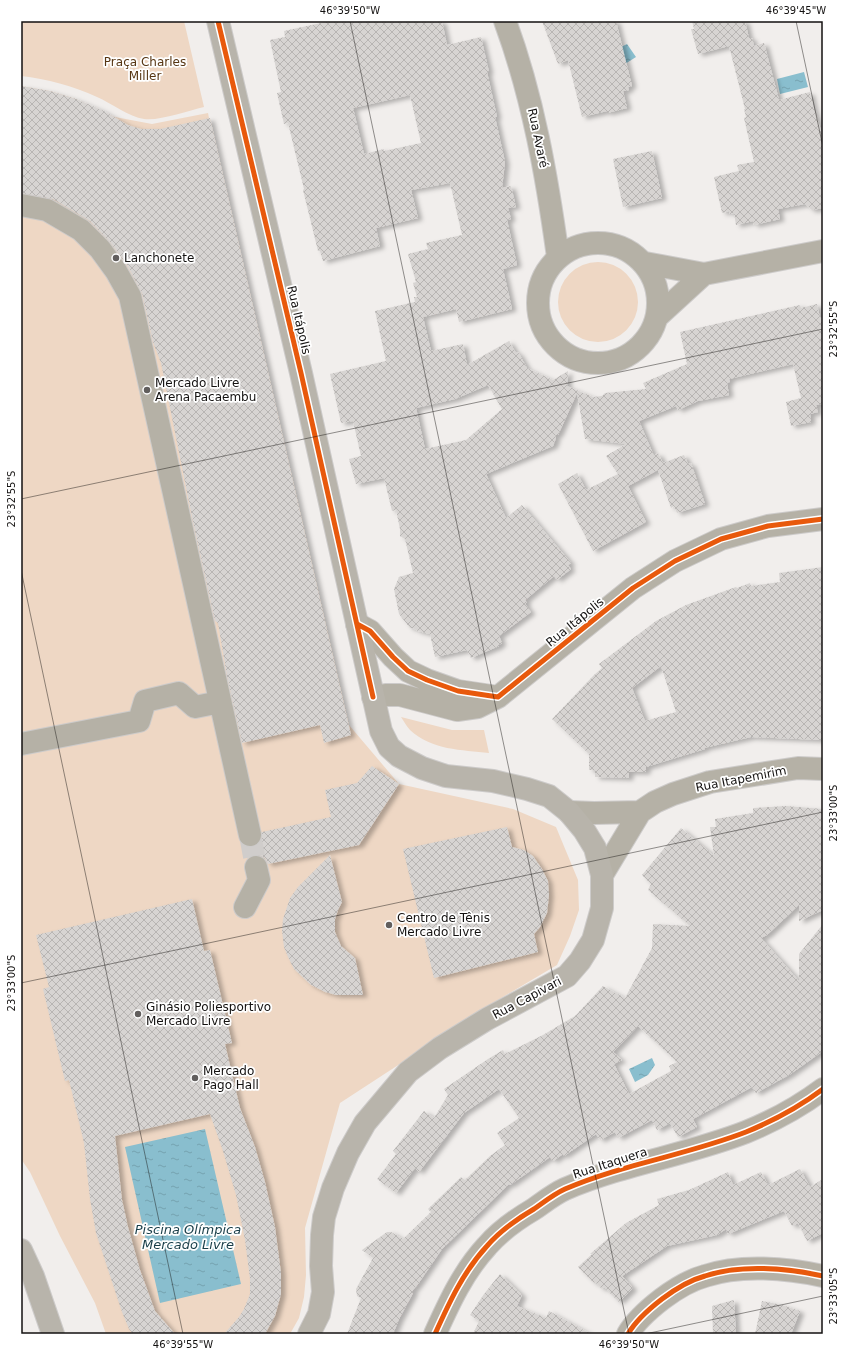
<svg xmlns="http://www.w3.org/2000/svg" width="844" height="1355" font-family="'DejaVu Sans',sans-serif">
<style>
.park{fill:#eed7c4}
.water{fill:url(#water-ripples)}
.building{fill:url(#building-cross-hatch);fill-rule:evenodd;filter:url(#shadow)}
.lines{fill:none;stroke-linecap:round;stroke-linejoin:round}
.minor-tunnel{stroke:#d0cdcb;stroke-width:22;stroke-dasharray:22 11;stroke-linecap:butt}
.minor-casing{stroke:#cdcbca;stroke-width:24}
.major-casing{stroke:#cdcbca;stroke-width:24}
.minor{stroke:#b5b1a6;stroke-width:22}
.major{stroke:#b8b4ab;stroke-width:22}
.cycleway-casing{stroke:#fff;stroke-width:8}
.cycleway{stroke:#e8590c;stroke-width:5}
.ticks{fill:none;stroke:#131110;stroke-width:1;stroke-opacity:0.45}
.poi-dot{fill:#615e5d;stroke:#fff;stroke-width:1.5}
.labels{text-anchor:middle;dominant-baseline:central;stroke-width:3.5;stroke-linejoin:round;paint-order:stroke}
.park-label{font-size:12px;fill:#563512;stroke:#fff}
.street-label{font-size:12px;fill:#131110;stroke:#fff}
.poi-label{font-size:12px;fill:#131110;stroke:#fff;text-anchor:start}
.water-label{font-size:13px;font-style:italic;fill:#193e49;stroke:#fff}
.neatline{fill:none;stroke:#131110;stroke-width:1.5}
.ticks-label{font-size:10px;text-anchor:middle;fill:#131110}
</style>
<defs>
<pattern id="water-ripples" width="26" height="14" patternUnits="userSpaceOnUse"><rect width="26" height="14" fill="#89bece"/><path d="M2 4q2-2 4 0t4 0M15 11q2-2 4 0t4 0" fill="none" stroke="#75a2b0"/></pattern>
<pattern id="building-cross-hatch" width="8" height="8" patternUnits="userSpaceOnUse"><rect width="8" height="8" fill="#d7d4d2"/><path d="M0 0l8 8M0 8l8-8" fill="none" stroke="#b8b5b3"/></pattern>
<filter id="shadow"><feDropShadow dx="4.5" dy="2.5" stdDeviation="2" flood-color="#0004"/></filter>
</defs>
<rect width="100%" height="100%" fill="#f1eeec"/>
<path class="park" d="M21,21H184L204,107C187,111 160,121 144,119C129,117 111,103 97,97C73,86 47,79 21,76Z
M21,86L50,91L76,99L115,117L152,124L208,113L209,118H210L349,725L399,784L513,809L556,827L578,880L579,910L570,936L557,965L501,998L340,1103L305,1228L306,1275L304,1297L299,1318L290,1334H106L95,1303L60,1236L30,1172L21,1159Z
M558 302a40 40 0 1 1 80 0a40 40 0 1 1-80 0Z
M401,717L452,730H484L489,753C462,750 431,750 410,730C406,726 404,721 401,717Z"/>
<path class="water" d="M627,44L636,57L625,64L607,54Z
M804,72L808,87L780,94L777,79Z
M652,1058L655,1065L648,1075L635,1082L629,1069Z
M205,1129L241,1284L160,1303L125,1147Z"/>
<path class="building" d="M330,21H442L447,45L481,37L489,72H487L497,117H495L505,162L502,188L511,186L516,207L508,208L511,219L507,220L517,265L503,269L512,309L459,322L456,309L423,317L431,351L463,344L467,365L509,341L516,353L518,352L527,368L553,380L568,371L567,386L593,397L602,396L605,393L646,389L643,383L687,364L680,332L800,305L801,308L817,304L820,318L823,317V404L816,405L818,412L810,414L811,422L791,426L786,402L801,398L793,364L729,379L730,382L727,383L729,395L698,401L678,410L676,406L639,421L654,456L658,453L663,463L684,455L688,464L691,463L705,504L677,513L674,506L671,508L658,470L628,486L646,522L593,551L558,484L577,473L586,490L618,474L606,456L626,444L585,439L577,393L558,435H555L556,438L553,446L486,474L506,518L522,505L571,563L568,565L571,569L557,580L554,576L525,600L527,602L525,604L531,612L499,636L502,643L499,645V646L471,658L467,650L435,657L430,634L418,631L413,628H410L399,614L394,589L399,577L413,573L405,539L400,536V529L396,510L392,511L384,478L356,484L349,459L361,456L353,421L341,423L330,374L386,361L375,311L415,302L414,297H417L413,283L416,282L408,254L428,249L426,243L462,235L450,183L411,190L418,218L376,228L380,246L323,261L320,251H318L303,190L304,189L288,123L284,124L277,93L281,92L270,40L285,37L284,31ZM410,95L421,143L384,151V149L364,154L353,108ZM488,385L502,409L466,440L425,449L416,408L455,399Z
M542,21H616L632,86L628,87L629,90L623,91L627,108L607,113V111L582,117L568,60L558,64Z
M692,21H745L749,38H752L754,46L764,43L779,100L810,92L814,110L823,136V208L812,210L805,204L778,209L780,219L754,225L753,221L736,225L734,213L730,214L729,211L722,213L714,177L739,171L737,165L754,162L744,118L746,117L744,109H745L729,46L698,54L691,29H694Z
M21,86L50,91L76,99L102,110L128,125L141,129H160L210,118L351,735L324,743L320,725L242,743L227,676L218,623L215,621L193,522L161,363L153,342L142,293L127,265L110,242L90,221L53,199L21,193Z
M652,151L662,198L623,207L613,159Z
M823,567V740L751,737L704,748L705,749L646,767V772H629V778L595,777V770H589V754L552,719L594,675L602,668L599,664L656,621L686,605L736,587L737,588L750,583L751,586L780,582L779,573ZM661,666L676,712L645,721L632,688Z
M372,766L399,784L359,845L268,864L265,858L259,855H253L247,858L245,846L252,847L258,844L262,839V832L331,817L325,790L357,783Z
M786,806L823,809V910L799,921V905L767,935L761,938L799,981V954L823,924V1051L789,1075L756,1093L752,1087L693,1119L697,1127L678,1137L670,1123L657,1130L652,1120L618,1138L615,1132L600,1140L596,1134L564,1156L563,1154L553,1161L550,1157L510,1185L509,1184L442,1249L418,1284L413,1290V1293L399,1319L393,1334H347L361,1298L357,1296L356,1289L373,1258L362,1250L387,1232H391L403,1239L431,1212L428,1209L461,1177L465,1180L490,1156L505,1145L497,1133L519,1118L499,1089L464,1113L419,1172L415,1168L396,1193L377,1179L396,1154L393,1151L424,1111L434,1118L448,1095L444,1089L488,1059L503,1050L505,1054L543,1035L575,1016L603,986L625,998L652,948L653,924L690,926L648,890L651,884L642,875L681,828L714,856L710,827H716L715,819L753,813V808ZM638,1026L677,1062L669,1066L671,1071L629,1094L614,1064L622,1060L613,1052Z
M507,827L512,847L524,850L533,856L542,869L548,881L549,895L547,913L540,927L534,934L538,952L434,978L403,849Z
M330,855L342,902L338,910L335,919V932L341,946L355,958L363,995H336L325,992L311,985L294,969L288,957L284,947L282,931L283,919L290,898L298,887Z
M192,899L204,951L210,950L232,1043L225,1044L240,1108L255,1147L265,1182L275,1227L281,1273V1294L275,1316L265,1334H224L239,1317L244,1309L250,1294V1279L245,1240L236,1195L223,1151L210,1114L115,1136L122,1200L128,1227L140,1270L155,1311L175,1334H133L129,1329L122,1312L96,1233L90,1199L84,1143L69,1080L65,1081L43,989L49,987L36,935Z
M800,1169L810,1187L823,1179V1233L807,1241L798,1223L792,1226L784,1211L728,1234L726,1229L717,1235L667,1246L622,1276L633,1288L619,1302L604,1287L602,1289L595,1282L594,1283L578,1267L592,1254H590L626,1223L659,1205L657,1199L689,1190L728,1172L733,1185L761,1172L768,1185Z
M500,1274L522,1295L517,1306L546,1318L549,1311L591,1334H473L479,1321L470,1315L484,1294Z
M734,1300L736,1334H713L712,1306Z
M762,1301L782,1305L800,1311L791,1334H755Z"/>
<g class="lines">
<path class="minor-tunnel" d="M250,835L256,867"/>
<g class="minor-casing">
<path id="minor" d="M505,21C533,97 547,177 558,257
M21,205L47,210L81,230L100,249L116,271L130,296L250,835
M538 303a60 60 0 1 1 120 0a60 60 0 1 1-120 0Z
M645,263L704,274L823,251
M657,317L704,274
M357,624L370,631L393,657L408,671L427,680L458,691L498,697
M373,697L387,695H400L457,710L478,707L498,697L633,588L675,561L721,539L768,526L823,519
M21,744L139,721L145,701L179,693L195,707L220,702
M569,812L594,813L640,812
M602,875L640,812L655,802L673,794L710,782L798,768L823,769
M245,907L259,880L256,867
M435,1334C449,1303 463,1272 487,1246C500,1231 517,1219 534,1209C544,1202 554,1194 565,1189C623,1164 687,1155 746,1132C773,1121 799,1107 823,1089
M628,1334C636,1320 649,1309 662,1299C674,1290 690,1280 705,1276C740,1264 787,1268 823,1276"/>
</g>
<g class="major-casing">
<path id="major" d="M218,21L301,373L381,731L389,747L399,756L422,768L446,776L493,781L527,789L549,796L569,812L584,830L595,848L602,875V908L593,940L580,961L567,976L487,1019L440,1048L408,1072L365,1123L348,1153L333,1188L324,1217L322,1235L321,1266L323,1292L319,1314L309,1334
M21,1250L33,1276L53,1334"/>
</g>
<use href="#minor" class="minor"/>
<use href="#major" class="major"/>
<g class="cycleway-casing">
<path id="cycleway" d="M218,21L301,373L373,697
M357,624L370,631L393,657L408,671L427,680L458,691L498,697L633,588L675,561L721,539L768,526L823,519
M435,1334C449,1303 463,1272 487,1246C500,1231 517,1219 534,1209C544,1202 554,1194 565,1189C623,1164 687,1155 746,1132C773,1121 799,1107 823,1089
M628,1334C636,1320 649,1309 662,1299C674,1290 690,1280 705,1276C740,1264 787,1268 823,1276"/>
</g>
<use href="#cycleway" class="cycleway"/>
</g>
<path class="ticks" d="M350,21L629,1334M796,21L823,147M21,499L823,329M21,570L183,1334M21,983L823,812M645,1334L823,1296"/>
<g class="poi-dot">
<circle cx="116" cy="258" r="4"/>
<circle cx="147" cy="390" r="4"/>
<circle cx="389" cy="925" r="4"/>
<circle cx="138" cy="1014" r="4"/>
<circle cx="195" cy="1078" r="4"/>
</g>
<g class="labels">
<g class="park-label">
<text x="145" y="62">Praça Charles<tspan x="145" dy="14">Miller</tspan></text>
</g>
<g class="street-label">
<text transform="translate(538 138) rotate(78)">Rua Avaré</text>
<text transform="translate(299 320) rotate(77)">Rua Itápolis</text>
<text transform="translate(575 622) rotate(-39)">Rua Itápolis</text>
<text transform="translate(741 779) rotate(-11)">Rua Itapemirim</text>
<text transform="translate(527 998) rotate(-28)">Rua Capivari</text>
<text transform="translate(610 1163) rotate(-18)">Rua Itaquera</text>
</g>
<g class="poi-label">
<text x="124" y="258">Lanchonete</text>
<text x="155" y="383">Mercado Livre<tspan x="155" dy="14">Arena Pacaembu</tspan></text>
<text x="397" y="918">Centro de Tênis<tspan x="397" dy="14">Mercado Livre</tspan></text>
<text x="146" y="1007">Ginásio Poliesportivo<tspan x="146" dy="14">Mercado Livre</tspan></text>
<text x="203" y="1071">Mercado<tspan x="203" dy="14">Pago Hall</tspan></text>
</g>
<g class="water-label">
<text x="188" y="1229">Piscina Olímpica<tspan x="188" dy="15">Mercado Livre</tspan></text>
</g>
</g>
<rect width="844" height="1355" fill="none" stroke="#ffffff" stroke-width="44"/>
<rect x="22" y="22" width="800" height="1311" class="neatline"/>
<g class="ticks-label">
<text x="350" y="14">46°39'50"W</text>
<text x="796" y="14">46°39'45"W</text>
<text transform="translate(833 329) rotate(-90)" y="4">23°32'55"S</text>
<text transform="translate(11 499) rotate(-90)" y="4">23°32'55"S</text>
<text transform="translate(833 813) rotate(-90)" y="4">23°33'00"S</text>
<text transform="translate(11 983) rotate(-90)" y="4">23°33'00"S</text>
<text transform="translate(833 1296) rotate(-90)" y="4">23°33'05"S</text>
<text x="183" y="1348">46°39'55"W</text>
<text x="629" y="1348">46°39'50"W</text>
</g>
</svg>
